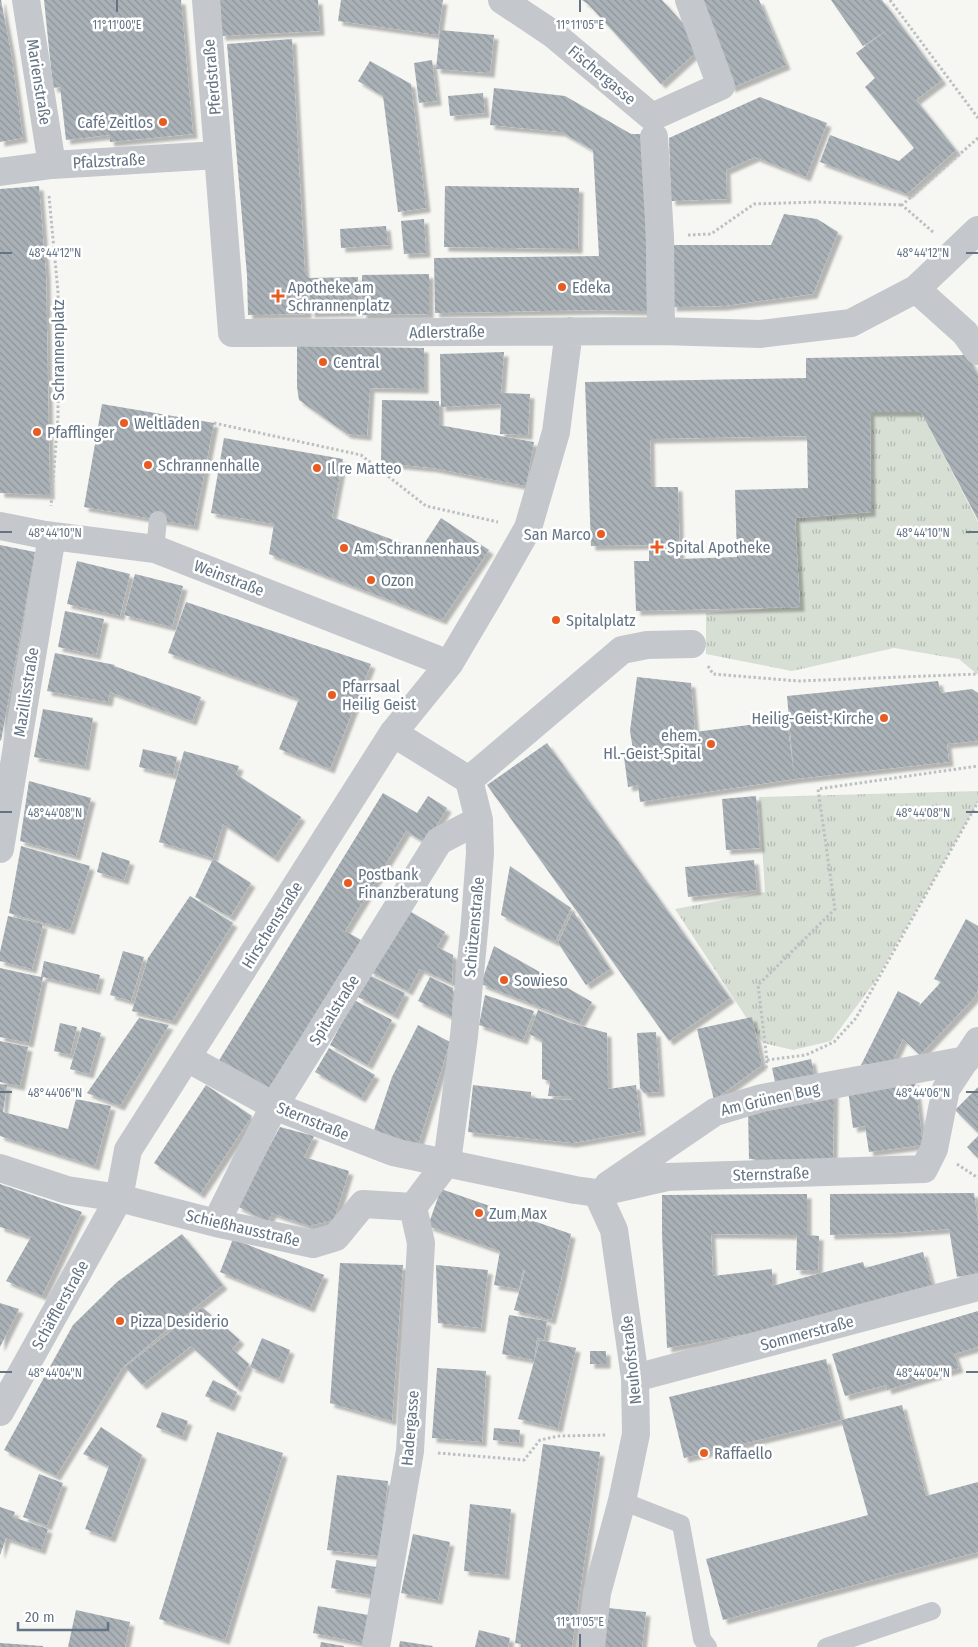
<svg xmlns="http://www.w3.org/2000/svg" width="978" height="1647" font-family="'Fira Sans Condensed',sans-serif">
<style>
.park{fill:url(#park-tufts)}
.building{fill:url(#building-back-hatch);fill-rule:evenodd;filter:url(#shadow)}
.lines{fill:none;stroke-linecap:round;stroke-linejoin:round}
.path{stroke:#bdc0c2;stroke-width:3;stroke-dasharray:2.5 2.5;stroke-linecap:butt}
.service{stroke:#c4c7cb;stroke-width:18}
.minor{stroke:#c4c7cb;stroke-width:28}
.ticks{fill:none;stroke:#647485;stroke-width:2}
.poi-dot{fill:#e85c21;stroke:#fff;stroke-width:2}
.labels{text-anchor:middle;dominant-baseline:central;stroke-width:5;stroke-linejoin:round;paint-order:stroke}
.street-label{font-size:16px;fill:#647485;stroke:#fff}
.poi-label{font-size:16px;fill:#647485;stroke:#fff;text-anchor:start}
.ticks-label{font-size:12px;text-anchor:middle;fill:#647485;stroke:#fff;stroke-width:5;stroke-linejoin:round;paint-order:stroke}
</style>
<defs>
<pattern id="park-tufts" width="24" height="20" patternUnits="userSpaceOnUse" patternTransform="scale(1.25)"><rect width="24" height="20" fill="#d7ded4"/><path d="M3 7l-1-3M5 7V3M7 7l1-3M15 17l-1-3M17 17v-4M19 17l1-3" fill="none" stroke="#b2b9b2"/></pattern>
<pattern id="building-back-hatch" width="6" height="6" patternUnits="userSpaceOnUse" patternTransform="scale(1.25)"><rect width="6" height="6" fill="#aab2b8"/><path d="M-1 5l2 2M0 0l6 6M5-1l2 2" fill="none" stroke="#8e959b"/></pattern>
<filter id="shadow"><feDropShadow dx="4.5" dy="4.5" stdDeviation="1" flood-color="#0004"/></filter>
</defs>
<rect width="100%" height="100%" fill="#f6f6f3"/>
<path class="park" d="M870,412H921L978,522V675L959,659L894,648L792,671L706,654V613L800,606L795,518L871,512Z
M978,791V802L876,980L831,1041L793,1050L763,1043L675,909L765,892L759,797Z"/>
<path class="building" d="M0,0H1L11,53L23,138L0,142Z
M44,0H181L193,134L110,142L109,135L66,140L60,87L53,88Z
M220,0H318L320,31L221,36Z
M341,0H443L438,35L338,21Z
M582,0H662L703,46L661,84L589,5Z
M696,0H759L786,65L731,88Z
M831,0H882L942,80L916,100L956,150L907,194L820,162L830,135L899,161L914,148L865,87L875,78L856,53L890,28L863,46Z
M440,30L494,35L490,73L436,69Z
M292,39L305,274L309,278L358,277V312L310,313L309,284L307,314L248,315L247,275L227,44Z
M432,60L437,101L419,103L414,63Z
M370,61L411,84L426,208L398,212L383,96L358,81Z
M494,88L565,96L631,134H644L647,311L599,310L435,313L434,258L599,256L593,150L561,132L490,125Z
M483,93L485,113L450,116L448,96Z
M760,97L827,123L806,177L755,157L726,170L727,199L671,201L669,138Z
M39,186L46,275L50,495L0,493V189Z
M445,186L579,188L578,249L444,247Z
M784,214L817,219L838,232L813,294L723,306L672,307V245H771Z
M424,219L426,253L404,254L401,221Z
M386,226L388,245L341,248L340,229Z
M429,274V314L362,315V275Z
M297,346L424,348V389L370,388L367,436L347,434L299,400L297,387Z
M504,352L501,393L530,394L528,435L500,434L501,404L441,407L440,354Z
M967,355L978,375V520L921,412H870L871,512L795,518L800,607L636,611L634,561H649V545L591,546L585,382L806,378V358ZM807,436L808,488L735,490L737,557L680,559L678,487H651L650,439Z
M382,400L439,401V425L534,442L526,486L433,468L381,463Z
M102,404L214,423L194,526L84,507Z
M224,438L343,459L332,517L420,550L441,518L489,550L442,620L269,554L274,524L211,513Z
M0,545L35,552L1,741L0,740Z
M77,561L130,574L120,616L67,604Z
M135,574L183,586L172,627L124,615Z
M186,602L371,664L330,769L279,749L299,699L168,653Z
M65,611L104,619L96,655L58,647Z
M55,653L115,665L114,666L201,697L192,721L110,692L108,702L47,691Z
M637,677L691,683L695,732L787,720L794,775L787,696L938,681L941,693L972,689L978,693V741L947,744L949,762L795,779L640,802L638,785L628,787L624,757L634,756L630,731Z
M43,709L93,718L85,766L34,757Z
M547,743L730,998L669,1041L487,785Z
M143,749L177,757L173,775L139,767Z
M184,751L239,766L236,774L301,817L274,858L223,824L213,858L159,842Z
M29,781L91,798L76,856L20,841Z
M383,793L417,813L428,796L447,808L426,843L406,831L345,931L361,940L268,1092L218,1062Z
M756,796L760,848L726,850L722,799Z
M21,846L90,866L70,930L9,913Z
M102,852L130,861L124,880L97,872Z
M213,859L251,883L230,917L195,897Z
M754,860L757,890L688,897L685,867Z
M510,866L571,908L555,942L501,915Z
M190,896L233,923L172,1021L132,1011L148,958Z
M406,909L445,932L437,947L453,955L452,983L420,969L408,991L369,971Z
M573,911L610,969L586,985L558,943Z
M8,916L43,924L32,969L0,961V952Z
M966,919L978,926V990L973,999L920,1055L903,1039L892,1062L861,1065L898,991L920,1003L918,1007L941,982L934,979Z
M494,946L592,1002L580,1023L481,984Z
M123,951L144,957L131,1001L110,995Z
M44,961L100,975L96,990L43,977L29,1043L0,1037V968L41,977Z
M369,975L405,993L394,1015L358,997Z
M430,977L453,988L452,1017L418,1001Z
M485,995L534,1011L523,1040L479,1025Z
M354,1000L392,1020L368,1065L330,1045Z
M538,1010L571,1023L607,1033L608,1089L636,1085L641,1131L572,1143L468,1132L473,1085L531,1092V1098L572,1100V1097L548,1096L550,1081L542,1079V1040L529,1034Z
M752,1017L762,1065L714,1100L697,1029Z
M139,1018L169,1025L120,1106L87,1093Z
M60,1023L77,1027L70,1055L54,1051Z
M418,1025L450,1042L418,1145L374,1130L392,1077Z
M82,1027L101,1033L89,1074L70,1069Z
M656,1032L660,1092L644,1093L640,1088L637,1033Z
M0,1041L28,1047L20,1086L0,1082Z
M329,1048L375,1075L361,1098L315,1072Z
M811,1059L816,1082L777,1091L772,1068Z
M915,1081L923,1145L869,1152L865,1126L853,1128L848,1090Z
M0,1084L7,1085L3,1112L68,1129L76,1099L111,1106L95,1166L0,1136Z
M206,1085L252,1116L200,1194L154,1163Z
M978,1087V1133L955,1110Z
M834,1091L833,1159H749L748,1110Z
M280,1127L314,1136L304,1157L349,1171L334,1220L309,1226L272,1213L268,1222L237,1206Z
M978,1136V1158L967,1147Z
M0,1184L82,1212L42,1296L6,1281L31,1237L0,1227Z
M441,1189L571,1234L561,1280L551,1320L514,1310L525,1271L523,1270L519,1289L494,1285L500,1251L428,1226Z
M974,1193L978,1221V1273L957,1277L949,1229L894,1233L830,1235V1194Z
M807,1194V1235L819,1236L818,1271L796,1270L797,1235L711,1234L713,1276L772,1269V1286L863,1262L865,1268L923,1252L933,1289L776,1329L667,1348L662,1233V1195Z
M182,1234L223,1285L164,1332L122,1368L56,1476L4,1450L73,1325L117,1282Z
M233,1239L324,1275L310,1308L220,1272Z
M340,1263L403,1265L392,1421L330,1403Z
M436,1265L488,1270L481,1328L438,1323Z
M0,1303L19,1309L0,1347Z
M202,1307L240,1340L232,1349L249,1364L237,1388L191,1346L142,1385L125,1367Z
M978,1311V1347L954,1354L959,1368L887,1390L886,1385L845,1396L832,1354Z
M509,1315L547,1321L544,1339L537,1338L534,1360L502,1354Z
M262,1338L290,1350L279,1379L250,1367Z
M540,1340L576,1348L558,1428L518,1419Z
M590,1351H606V1364H590Z
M826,1359L841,1420L684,1458L669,1397Z
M437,1368L486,1371L482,1442L432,1438Z
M213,1380L237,1392L230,1407L205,1396Z
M902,1405L926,1496L978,1482V1552L723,1620L706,1559L868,1515L841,1420Z
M162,1412L188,1421L182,1437L156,1427Z
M101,1427L142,1455L111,1538L85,1529L109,1466L83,1454Z
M494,1428L520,1430L519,1443L493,1440Z
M217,1432L283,1453L225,1640L159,1619Z
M543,1444L600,1452L572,1647H521V1644L515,1643Z
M39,1474L63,1483L47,1526L23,1517Z
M337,1475L388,1481L379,1556L327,1550Z
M470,1504L511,1509L505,1575L464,1571Z
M0,1507L15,1512L13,1517L48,1529L41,1550L6,1538L0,1555Z
M413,1534L450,1542L438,1600L401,1593Z
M336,1560L376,1567L371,1595L331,1588Z
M318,1606L368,1615L362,1643L313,1633Z
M608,1608L646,1612L642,1647H603Z
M76,1610L130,1622L125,1647H68Z
M479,1630L510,1638L508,1647H475Z
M400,1641L433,1646L432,1647H399Z
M321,1642L344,1646V1647H320Z
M0,1643L43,1646V1647H0Z"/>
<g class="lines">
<path class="path" d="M890,0L978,118
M49,196L58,292V418L51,506
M933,232L902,205L978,138
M688,235L711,234L754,204L818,202L902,205
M214,423L361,455L426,506L498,522
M708,666L713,674L798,681L978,674
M767,1060L806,1055L834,1042L856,1018L978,802
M766,1068L767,1060L758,985L835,909L818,789L978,766
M957,1164L978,1178
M438,1453L524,1460L540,1440L559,1436L607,1435"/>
<path class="service" d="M155,549L158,520
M622,1501L681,1524L702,1639L708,1647
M826,1647L932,1611"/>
<path class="minor" d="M26,0L52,165
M206,0L232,333L661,331L760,334L851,323L916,289L978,230
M502,0L553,34L652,117L721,86L689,0
M654,137L660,237L661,331
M0,172L52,165L218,155
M916,289L965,333L978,351
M0,526L45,535L155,549L449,664
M469,780L622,650L647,645L692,644
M0,849L52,536
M187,1058L274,1106L393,1152L575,1190L597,1193L667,1177L924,1169L934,1149L946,1089L978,1041
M0,1168L67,1190L119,1198L216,1223L313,1244L336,1237L363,1204L413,1207L447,1162L464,1036L475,921L480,853L479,820L469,780L393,733
M608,1185L715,1112L762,1098L966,1060
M216,1223L274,1106L439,841L479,820
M635,1378L978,1287
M0,1412L119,1198L128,1150L393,733L449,664L491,593L528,528L556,432L569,331
M376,1647L410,1451L421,1243L413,1207
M591,1647L597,1593L622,1501L636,1434L635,1378L614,1230L597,1193"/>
</g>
<path class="ticks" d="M117,0V12M580,0V12M0,253H12M966,253H978M0,532H12M966,532H978M0,812H12M966,812H978M0,1092H12M966,1092H978M0,1372H12M966,1372H978M580,1634V1647"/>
<g class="poi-dot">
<circle cx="163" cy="122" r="5"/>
<circle cx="562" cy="287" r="5"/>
<path d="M275.5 288.5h5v5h5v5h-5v5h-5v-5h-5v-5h5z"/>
<circle cx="323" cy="362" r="5"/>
<circle cx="124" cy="423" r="5"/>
<circle cx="37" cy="432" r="5"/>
<circle cx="148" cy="465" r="5"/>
<circle cx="317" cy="468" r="5"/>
<circle cx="601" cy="534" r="5"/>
<path d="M654.5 539.5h5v5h5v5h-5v5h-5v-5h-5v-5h5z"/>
<circle cx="344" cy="548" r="5"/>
<circle cx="371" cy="580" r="5"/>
<circle cx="556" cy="620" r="5"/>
<circle cx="332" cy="695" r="5"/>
<circle cx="884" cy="718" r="5"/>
<circle cx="711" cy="744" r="5"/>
<circle cx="348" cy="883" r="5"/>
<circle cx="504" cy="980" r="5"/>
<circle cx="479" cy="1213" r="5"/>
<circle cx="120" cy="1321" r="5"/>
<circle cx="704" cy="1453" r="5"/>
</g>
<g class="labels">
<g class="street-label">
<text transform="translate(602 75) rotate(40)">Fischergasse</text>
<text transform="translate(212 77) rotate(-95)">Pferdstraße</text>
<text transform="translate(39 82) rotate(81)">Marienstraße</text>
<text transform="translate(109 161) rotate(-3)">Pfalzstraße</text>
<text transform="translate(447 332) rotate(-1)">Adlerstraße</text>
<text transform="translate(58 350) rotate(-90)">Schrannenplatz</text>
<text transform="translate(229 578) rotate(21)">Weinstraße</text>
<text transform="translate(26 692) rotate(-81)">Mazillisstraße</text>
<text transform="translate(272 925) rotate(-58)">Hirschenstraße</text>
<text transform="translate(474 927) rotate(-85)">Schützenstraße</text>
<text transform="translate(334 1010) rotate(-58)">Spitalstraße</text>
<text transform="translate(770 1099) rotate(-13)">Am Grünen Bug</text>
<text transform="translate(313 1121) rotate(22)">Sternstraße</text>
<text transform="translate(771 1174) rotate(-2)">Sternstraße</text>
<text transform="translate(243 1228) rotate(13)">Schießhausstraße</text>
<text transform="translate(60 1305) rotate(-61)">Schäfflerstraße</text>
<text transform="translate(807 1333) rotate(-15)">Sommerstraße</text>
<text transform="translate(631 1360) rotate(-96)">Neuhofstraße</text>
<text transform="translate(410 1428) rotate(-85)">Hadergasse</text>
</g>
<g class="poi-label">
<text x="153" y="122" text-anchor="end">Café Zeitlos</text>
<text x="288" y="287">Apotheke am<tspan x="288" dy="18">Schrannenplatz</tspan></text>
<text x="572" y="287">Edeka</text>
<text x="333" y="362">Central</text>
<text x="134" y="423">Weltladen</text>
<text x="47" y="432">Pfafflinger</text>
<text x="158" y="465">Schrannenhalle</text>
<text x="327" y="468">Il re Matteo</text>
<text x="591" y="534" text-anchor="end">San Marco</text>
<text x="667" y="547">Spital Apotheke</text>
<text x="354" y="548">Am Schrannenhaus</text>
<text x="381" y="580">Ozon</text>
<text x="566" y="620">Spitalplatz</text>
<text x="342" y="686">Pfarrsaal<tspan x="342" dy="18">Heilig Geist</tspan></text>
<text x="874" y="718" text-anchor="end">Heilig-Geist-Kirche</text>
<text x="701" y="735" text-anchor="end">ehem.<tspan x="701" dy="18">Hl.-Geist-Spital</tspan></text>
<text x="358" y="874">Postbank<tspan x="358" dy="18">Finanzberatung</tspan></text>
<text x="514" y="980">Sowieso</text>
<text x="489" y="1213">Zum Max</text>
<text x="130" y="1321">Pizza Desiderio</text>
<text x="714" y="1453">Raffaello</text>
</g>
</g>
<g class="ticks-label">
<text x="117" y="29">11°11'00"E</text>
<text x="580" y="29">11°11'05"E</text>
<text x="55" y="257">48°44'12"N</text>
<text x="923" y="257">48°44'12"N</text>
<text x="55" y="537">48°44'10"N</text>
<text x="923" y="537">48°44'10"N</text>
<text x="55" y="817">48°44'08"N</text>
<text x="923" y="817">48°44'08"N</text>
<text x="55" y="1097">48°44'06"N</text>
<text x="923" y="1097">48°44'06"N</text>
<text x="55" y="1377">48°44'04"N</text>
<text x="923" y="1377">48°44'04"N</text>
<text x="580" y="1626">11°11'05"E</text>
</g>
<path d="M18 1622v8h90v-8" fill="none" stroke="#647485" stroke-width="2.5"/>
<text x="25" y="1622" font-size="15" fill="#647485" stroke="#ffffff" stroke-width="4" paint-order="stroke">20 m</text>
</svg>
